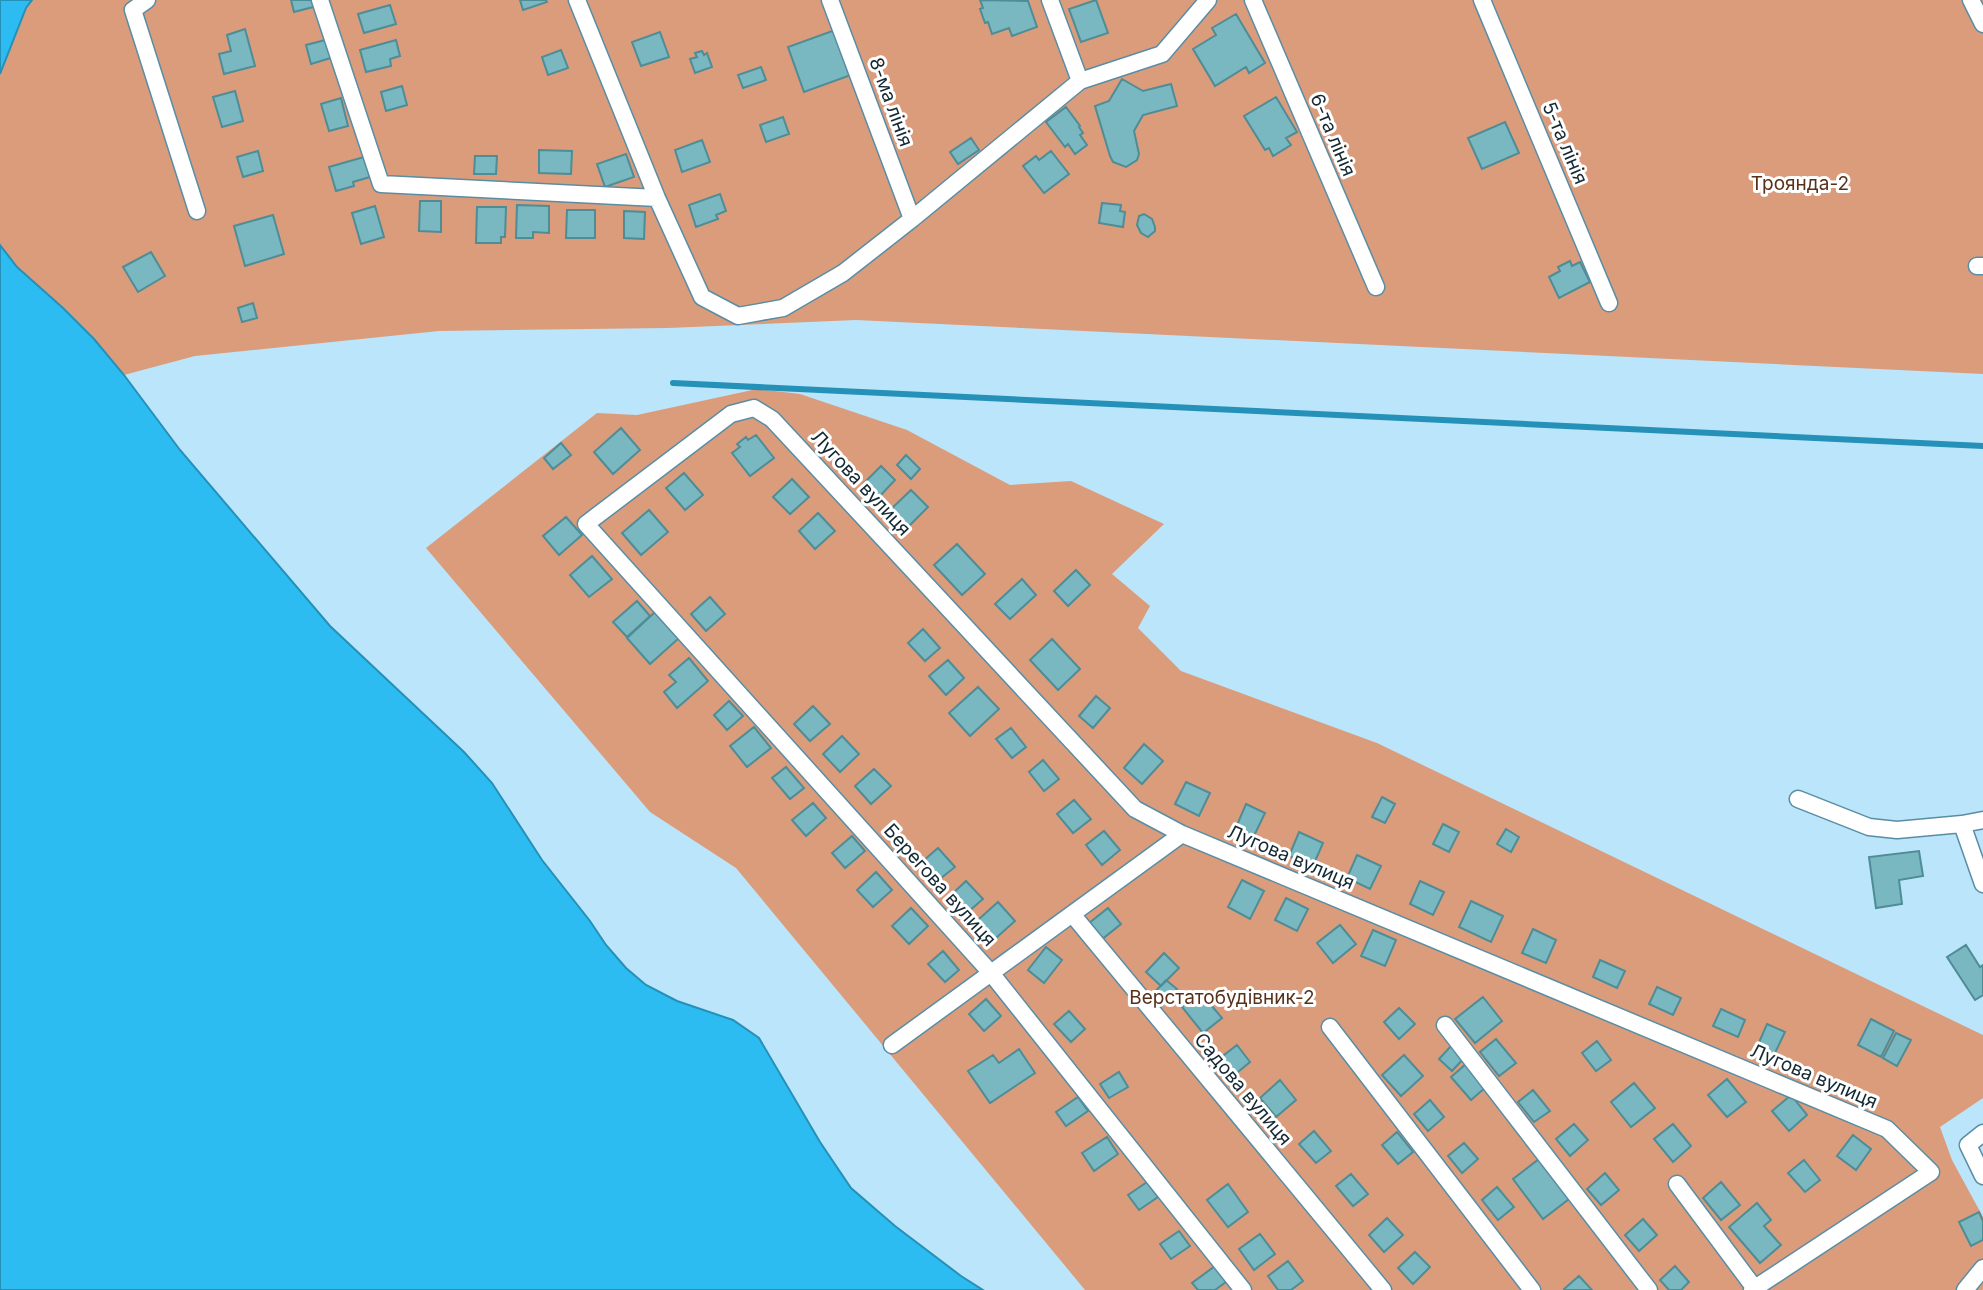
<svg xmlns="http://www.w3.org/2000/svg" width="1983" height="1290" font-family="Inter,sans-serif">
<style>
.green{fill:#db9c7c}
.water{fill:#2dbcf1;stroke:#2590b8;stroke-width:2}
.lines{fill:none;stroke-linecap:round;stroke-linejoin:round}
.stream{stroke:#2590b8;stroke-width:6}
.building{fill:#79b7c1;stroke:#4e8c96;stroke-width:2}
.minor-casing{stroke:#598da4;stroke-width:19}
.minor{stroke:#fff;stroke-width:16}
.labels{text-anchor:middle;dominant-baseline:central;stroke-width:6;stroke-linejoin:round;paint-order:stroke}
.street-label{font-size:19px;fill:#132832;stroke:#fff}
.park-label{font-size:19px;fill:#58311a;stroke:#fff}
</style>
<rect width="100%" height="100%" fill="#bbe5fa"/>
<path class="green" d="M32,0H1983V374L856,320L668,328L439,331L195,356L124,375L87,332L17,267L0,245V74L26,8Z
M757,389L800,394L907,430L1010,485L1071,481L1164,524L1112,574L1150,606L1138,628L1181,671L1377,743L1983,1035V1098L1940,1127L1952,1160L1983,1217V1290H1085L736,868L650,812L426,548L597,413L637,415Z"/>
<path class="water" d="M0,0H32L26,8L0,74Z
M0,245L17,267L63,308L94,339L124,375L180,450L330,626L464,752L492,783L542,860L590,921L606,945L626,968L646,985L677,1001L733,1020L759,1038L820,1142L851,1188L895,1226L961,1276L983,1290H0Z"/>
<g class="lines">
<path class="stream" d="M673,383L1983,446"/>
</g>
<path class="building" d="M291,0H319L321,5L294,12Z
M520,0H546L547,2L523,10Z
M980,0L1028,1L1037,27L1012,36L1009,28L992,34L988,22L985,23L980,9L983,8Z
M1096,0L1108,33L1081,42L1069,9Z
M390,5L396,24L364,33L358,14Z
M1236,14L1265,63L1249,73L1246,67L1215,86L1193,49L1216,35L1212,28Z
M245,29L255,66L224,74L219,54L231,51L227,35Z
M835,30L851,75L804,92L788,47Z
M660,32L669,57L641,66L632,42Z
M329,39L334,57L311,64L306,45Z
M396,40L400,56L390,59L391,66L366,72L360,50Z
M561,50L568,68L548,75L542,57Z
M702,51L704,55L707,53L712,67L695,73L690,59L697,57L695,53Z
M761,67L766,80L743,88L738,75Z
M1122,79L1143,91L1171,84L1177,106L1143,115L1134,131L1139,154L1137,160L1126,167L1113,162L1110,156L1095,106L1109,101Z
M402,86L407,105L386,111L381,92Z
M235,91L243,121L222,127L213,97Z
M1276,97L1297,132L1286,138L1291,145L1273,156L1269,148L1265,150L1244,116Z
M341,98L348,126L329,131L321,104Z
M1066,107L1080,126L1079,127L1083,133L1080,135L1087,145L1075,154L1068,144L1065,147L1046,122Z
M783,117L789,134L766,142L760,125Z
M1505,122L1519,153L1482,169L1468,138Z
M971,138L979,150L958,164L950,152Z
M702,140L710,162L682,172L675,150Z
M539,150L572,151L571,174L539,173Z
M258,151L263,171L243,177L237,157Z
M1051,151L1069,174L1044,193L1023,166L1036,156L1039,160Z
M626,154L634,177L605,187L597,164Z
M475,156H497L496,174H474Z
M364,157L370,177L353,182L354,186L336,191L329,167Z
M720,194L726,211L716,215L718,219L696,227L689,205Z
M420,201H441V232L419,231Z
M1102,203L1121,205L1120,211L1125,212L1123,227L1099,223Z
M517,205L549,206V233L533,232V238H516Z
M375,206L384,237L361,244L352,213Z
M477,207H506L505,237H501V243H476Z
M567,210H595V238H566Z
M624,211L645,212L644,239L624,238Z
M1144,214L1152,219L1155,227V231L1148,237L1141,233L1137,225L1139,216Z
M273,215L284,254L245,266L234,226Z
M151,252L165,276L138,292L123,267Z
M1570,261L1572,266L1580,262L1590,282L1559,298L1549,277L1560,271L1558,267Z
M253,303L257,318L242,322L238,308Z
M621,428L640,450L613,474L594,452Z
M756,435L774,458L750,476L732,453L740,447L737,444L746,437L748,440Z
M561,443L571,455L553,469L544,458Z
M906,455L920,469L911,479L897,465Z
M881,466L895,480L878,498L863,484Z
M684,473L703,495L685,510L666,488Z
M792,479L809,497L790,514L773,497Z
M911,490L928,507L905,530L888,512Z
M649,510L668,532L641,555L622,533Z
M818,513L835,531L815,549L799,531Z
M566,517L582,535L559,555L543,536Z
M957,544L985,574L962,595L934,565Z
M592,556L612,579L589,597L570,575Z
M1076,570L1090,585L1068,606L1054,591Z
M1022,579L1036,595L1010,619L995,604Z
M710,597L725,614L706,631L691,614Z
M637,601L650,616L627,637L613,622Z
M655,612L679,638L650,664L627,638Z
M923,629L940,648L925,661L908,643Z
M1052,639L1080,669L1058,690L1030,660Z
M689,658L708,681L677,708L664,692L676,682L669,675Z
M948,660L964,678L946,695L929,676Z
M978,687L999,709L970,736L949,713Z
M1096,696L1110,708L1093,728L1079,716Z
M729,701L743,716L727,730L714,715Z
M813,706L830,724L810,741L794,724Z
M754,727L771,748L747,767L730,746Z
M1011,728L1026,747L1012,758L996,739Z
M842,736L859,754L840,772L823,754Z
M1144,744L1163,761L1142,784L1124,768Z
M1043,760L1059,779L1044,791L1029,772Z
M786,767L804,788L790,799L772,778Z
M874,769L891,786L871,804L855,786Z
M1186,782L1210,793L1199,816L1175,804Z
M1382,797L1395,804L1385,823L1372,817Z
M1074,800L1091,819L1073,833L1057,814Z
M813,803L826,818L806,836L792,820Z
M1246,804L1265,813L1252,840L1234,832Z
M1443,824L1459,832L1449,852L1433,844Z
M1506,829L1519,837L1511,852L1497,844Z
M1104,831L1120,850L1102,865L1086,845Z
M1299,832L1323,843L1313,866L1289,856Z
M852,836L865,851L845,868L832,853Z
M938,848L955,867L940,879L923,861Z
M1919,851L1923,876L1899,880L1902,904L1876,908L1869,857Z
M1357,855L1381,866L1370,889L1347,878Z
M876,872L892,890L873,907L857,890Z
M1242,880L1264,891L1250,919L1228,907Z
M966,881L983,899L968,912L952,894Z
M1420,881L1444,892L1433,915L1410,904Z
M1286,898L1308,909L1297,931L1275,920Z
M1471,901L1503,916L1491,942L1459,927Z
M998,902L1015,921L987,946L970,927Z
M911,908L928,926L909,944L892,926Z
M1108,908L1121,924L1101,940L1088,924Z
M1340,925L1356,944L1333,963L1317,943Z
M1533,929L1556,940L1546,963L1522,953Z
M1373,930L1396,940L1385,966L1361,956Z
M1966,945L1980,967L1983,965V995L1975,1000L1947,957Z
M1046,947L1062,960L1044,983L1028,970Z
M943,951L959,970L945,982L928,964Z
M1164,953L1179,968L1161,986L1146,972Z
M1600,960L1625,971L1617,988L1593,977Z
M1166,980L1177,989L1160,1008L1149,998Z
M1657,987L1681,998L1673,1015L1649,1004Z
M1200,992L1222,1018L1203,1033L1182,1007Z
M1483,997L1502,1021L1475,1043L1455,1019Z
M986,999L1001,1016L984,1031L969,1014Z
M1399,1008L1415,1024L1399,1039L1384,1022Z
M1721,1009L1745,1020L1738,1037L1713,1026Z
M1069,1011L1085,1029L1071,1042L1054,1024Z
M1871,1019L1894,1031L1881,1057L1858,1045Z
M1767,1024L1785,1032L1774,1055L1757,1047Z
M1896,1033L1911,1040L1897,1066L1883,1058Z
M1496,1039L1516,1063L1499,1076L1480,1052Z
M1597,1041L1611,1060L1596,1071L1582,1053Z
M1237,1045L1250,1062L1233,1076L1219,1059Z
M1452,1045L1465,1057L1452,1071L1439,1059Z
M1019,1049L1035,1073L990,1103L968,1071L993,1055L999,1063Z
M1404,1055L1423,1076L1401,1096L1382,1075Z
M1466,1064L1486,1087L1471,1100L1451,1077Z
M1119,1072L1128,1087L1109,1098L1100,1084Z
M1727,1079L1746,1102L1727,1117L1708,1095Z
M1280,1080L1296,1100L1276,1117L1260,1098Z
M1634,1083L1655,1108L1631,1127L1611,1102Z
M1533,1090L1550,1111L1534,1122L1518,1102Z
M1791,1095L1807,1115L1789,1131L1772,1111Z
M1078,1097L1088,1111L1066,1126L1056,1112Z
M1430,1100L1444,1117L1428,1131L1414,1114Z
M1574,1124L1588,1140L1570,1156L1556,1139Z
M1673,1124L1691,1146L1673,1162L1654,1139Z
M1314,1131L1331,1151L1316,1163L1299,1144Z
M1397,1132L1413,1152L1398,1164L1382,1145Z
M1853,1135L1871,1149L1856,1170L1837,1156Z
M1107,1137L1118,1154L1094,1171L1082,1153Z
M1464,1143L1478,1159L1462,1173L1448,1156Z
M1539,1159L1569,1199L1543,1219L1513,1179Z
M1804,1160L1820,1180L1805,1192L1788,1173Z
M1605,1173L1619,1190L1601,1205L1587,1189Z
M1351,1174L1368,1194L1353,1206L1336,1186Z
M1147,1182L1158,1197L1139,1210L1128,1195Z
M1721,1182L1740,1205L1721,1220L1703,1198Z
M1228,1184L1248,1212L1228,1227L1207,1200Z
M1497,1187L1514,1207L1498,1220L1482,1200Z
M1757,1203L1771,1220L1764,1226L1781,1245L1760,1263L1729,1227Z
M1979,1212L1983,1221V1240L1971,1246L1959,1222Z
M1387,1218L1403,1235L1384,1252L1369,1235Z
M1643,1219L1657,1235L1639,1251L1625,1235Z
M1179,1231L1190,1246L1171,1259L1160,1244Z
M1260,1234L1275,1254L1254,1270L1239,1249Z
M1415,1252L1430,1267L1413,1284L1398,1268Z
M1288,1261L1303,1281L1291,1290H1278L1268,1276Z
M1215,1266L1226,1282L1215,1290H1198L1192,1283Z
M1675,1266L1689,1282L1681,1290H1669L1660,1280Z
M1579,1276L1592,1290H1565L1564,1289Z"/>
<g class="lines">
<g class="minor-casing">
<path id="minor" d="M147,0L133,10L197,211
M320,0L381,184L657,198
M577,0L657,198L702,297L738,316L783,308L843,273L912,219L1080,81L1162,54L1208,0
M830,0L912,219
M1050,0L1080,81
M1253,0L1376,287
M1482,0L1609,303
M1971,0L1983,24
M1977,266H1983
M1798,799L1869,827L1897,830L1962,824L1983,884
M1962,824L1983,820
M1072,914L1383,1290
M1445,1025L1649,1290
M1330,1027L1532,1290
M892,1045L1182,834
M1983,1133L1968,1145L1983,1176
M1677,1184L1756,1290
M1243,1290L991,973L586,524L731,414L754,408L772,419L1135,809L1182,834L1887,1129L1931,1172L1752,1290
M1965,1290L1983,1268"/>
</g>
<use href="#minor" class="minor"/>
</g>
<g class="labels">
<g class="street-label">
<text transform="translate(891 102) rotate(70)">8-ма лінія</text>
<text transform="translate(1333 135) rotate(67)">6-та лінія</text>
<text transform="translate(1565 143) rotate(67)">5-та лінія</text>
<text transform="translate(861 483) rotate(47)">Лугова вулиця</text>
<text transform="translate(1291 857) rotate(23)">Лугова вулиця</text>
<text transform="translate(940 885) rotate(48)">Берегова вулиця</text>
<text transform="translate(1814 1076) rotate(23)">Лугова вулиця</text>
<text transform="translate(1243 1089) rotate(50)">Садова вулиця</text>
</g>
<g class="park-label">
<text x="1800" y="183">Троянда-2</text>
<text x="1222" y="997">Верстатобудівник-2</text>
</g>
</g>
</svg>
